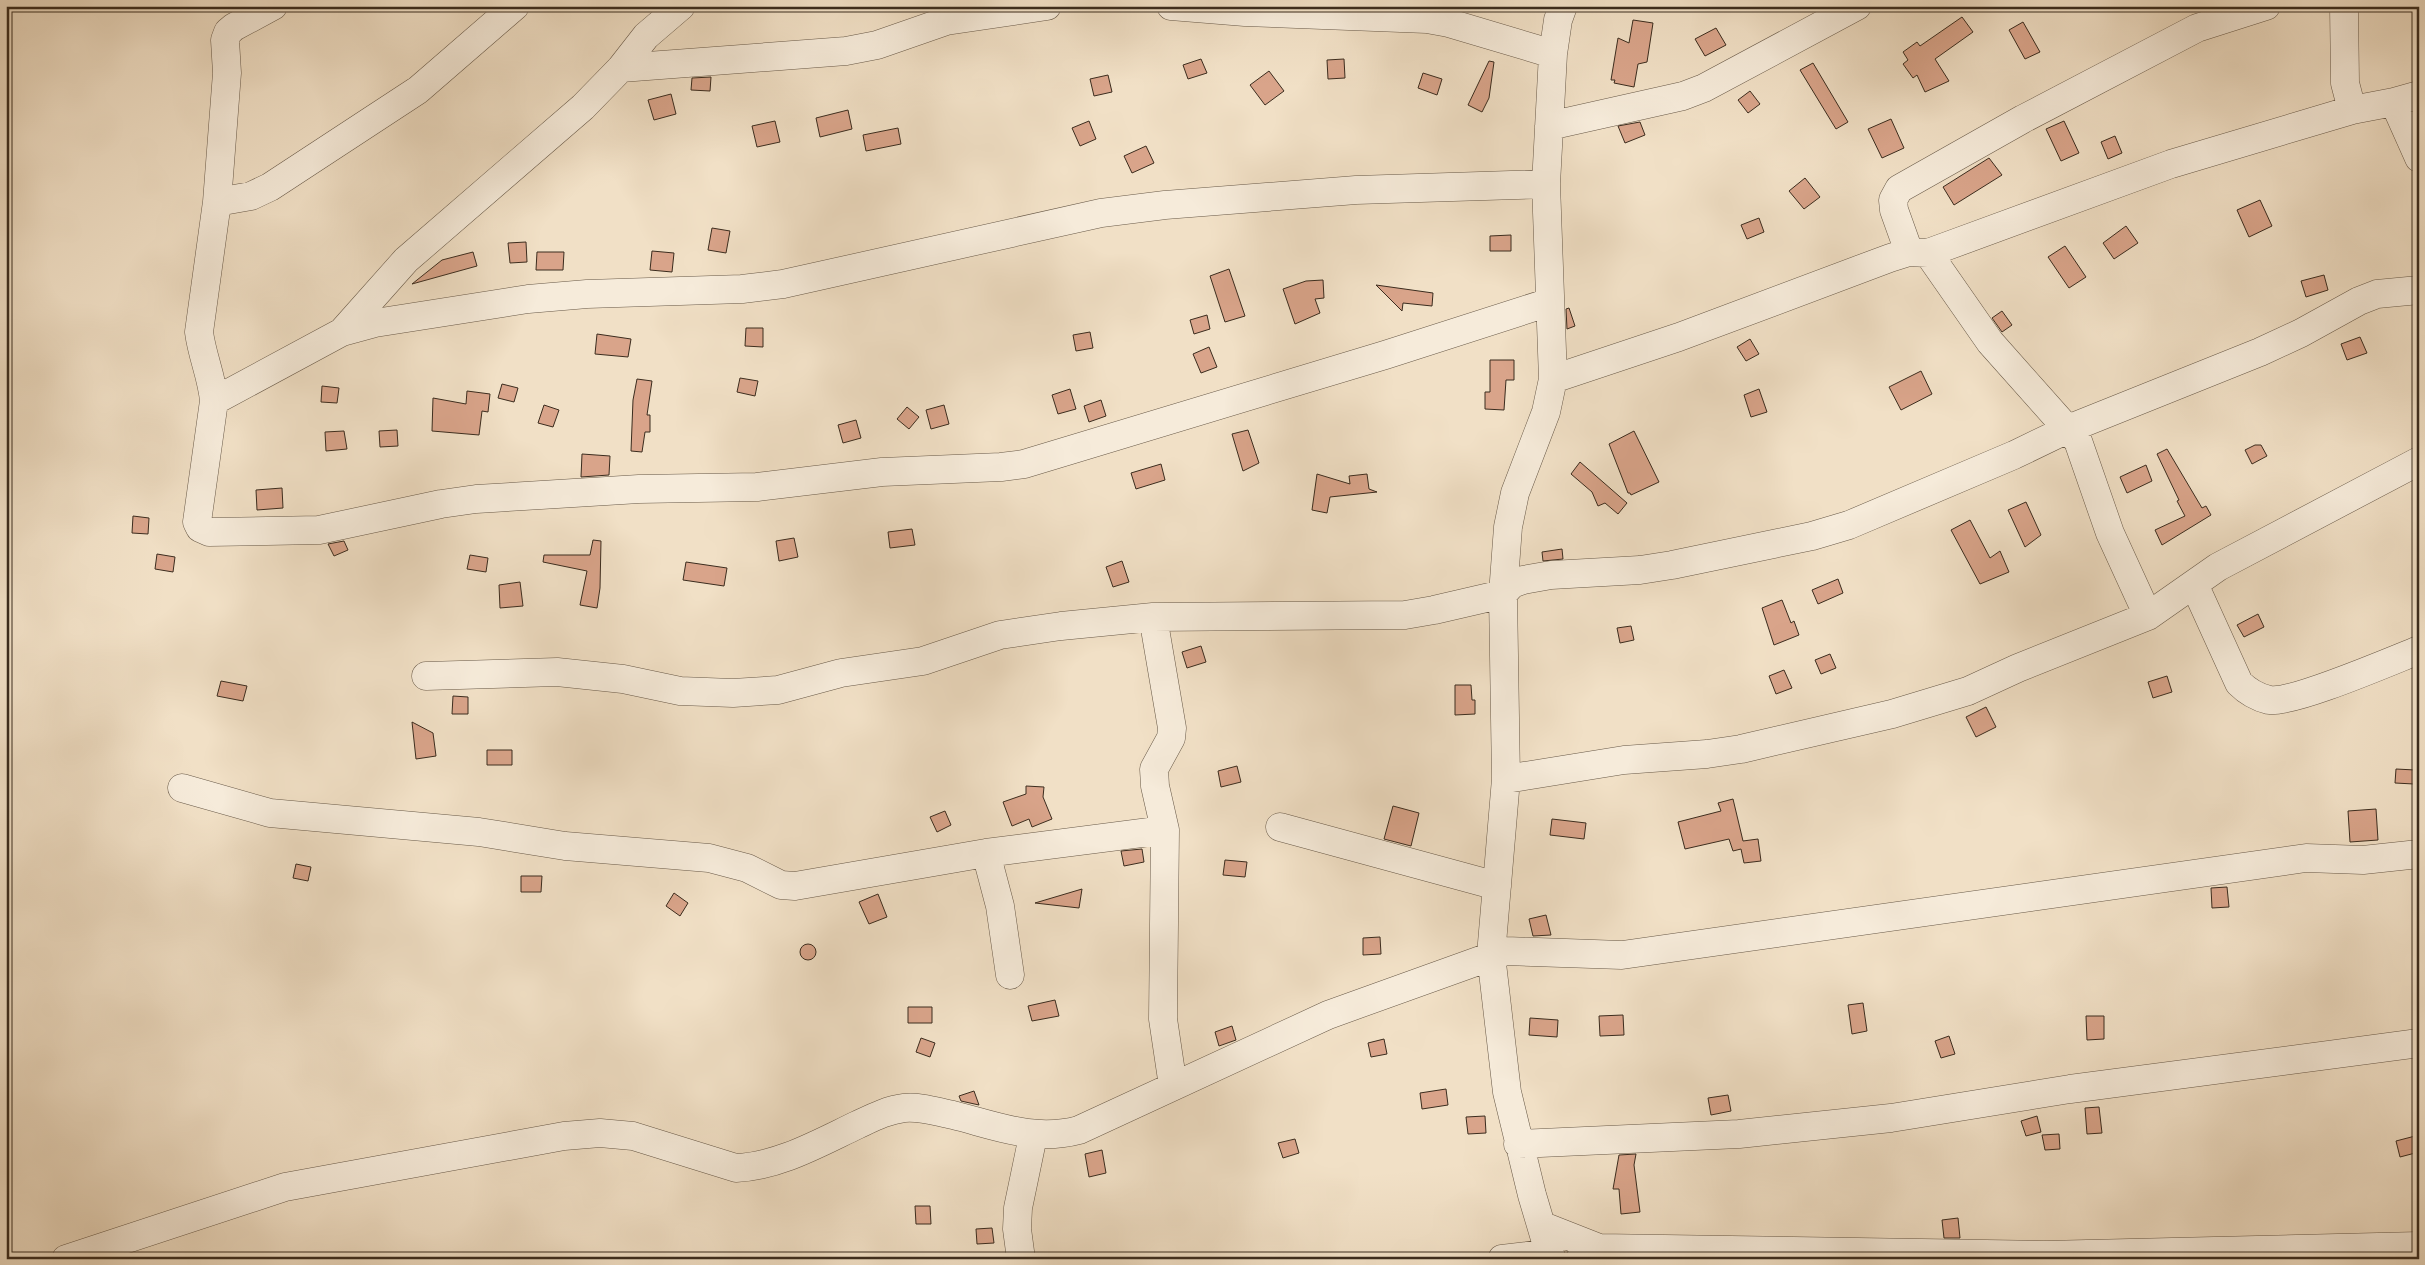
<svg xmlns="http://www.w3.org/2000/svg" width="2425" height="1265" font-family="Alegreya,serif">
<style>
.building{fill:#d9a48a;stroke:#3b2c1e}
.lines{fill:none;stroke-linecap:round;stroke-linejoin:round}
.minor-casing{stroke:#685948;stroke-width:29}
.minor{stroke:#f6ebda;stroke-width:28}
</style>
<rect width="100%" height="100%" fill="#f1e0c6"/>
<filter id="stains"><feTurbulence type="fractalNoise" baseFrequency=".004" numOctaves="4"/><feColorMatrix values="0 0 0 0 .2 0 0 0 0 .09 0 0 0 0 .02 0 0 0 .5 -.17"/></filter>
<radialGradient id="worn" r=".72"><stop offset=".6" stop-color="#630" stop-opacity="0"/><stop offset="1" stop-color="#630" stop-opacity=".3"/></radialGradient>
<path class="building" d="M1962,17L1973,32L1935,59L1949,81L1925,92L1917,75L1913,78L1903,64L1908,60L1903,52L1917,42L1920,46Z
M1633,20L1653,23L1647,62L1638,64L1634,87L1614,83L1615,80H1611L1618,38L1629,43Z
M2023,22L2040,52L2025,59L2009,30Z
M1716,28L1726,45L1705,56L1695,39Z
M1201,59L1207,73L1188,79L1183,65Z
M1344,59L1345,78L1328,79L1327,60Z
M1489,61L1494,62L1489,98L1482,112L1468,105Z
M1813,63L1848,122L1836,129L1800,70Z
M1269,71L1284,91L1265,105L1250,85Z
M1423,73L1442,79L1437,95L1418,88Z
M1108,75L1112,92L1094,96L1090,79Z
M711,77L710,91L691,90L692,78Z
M1750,91L1760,104L1748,113L1738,100Z
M671,94L676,114L654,120L648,100Z
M848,110L852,129L820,137L816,118Z
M1891,119L1904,148L1882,158L1868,129Z
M775,121L780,142L757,147L752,126Z
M1089,121L1096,139L1080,146L1072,128Z
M2064,121L2079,153L2061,161L2046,129Z
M1640,122L1645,135L1625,143L1618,126Z
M898,128L901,144L866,151L863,135Z
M2115,136L2122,153L2108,159L2101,142Z
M1146,146L1154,163L1132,173L1124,156Z
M1989,158L2002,175L1954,205L1943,187Z
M1805,178L1820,197L1804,209L1789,191Z
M2260,200L2272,226L2249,237L2237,210Z
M1759,218L1764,232L1747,239L1741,225Z
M2126,226L2138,243L2114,259L2103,243Z
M712,228L730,231L726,253L708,250Z
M1511,235V251H1490V236Z
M526,242L527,262L510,263L508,243Z
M2065,246L2086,277L2069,288L2048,257Z
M652,251L674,253L672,272L650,270Z
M473,252L477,266L412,284L442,260Z
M537,252H564L563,270H536Z
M1229,269L1245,316L1225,322L1210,276Z
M2324,275L2328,290L2306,297L2301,281Z
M1323,280L1324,298L1315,299L1320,313L1295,324L1283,289L1306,281Z
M1376,285L1433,293L1432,306L1403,303L1402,311Z
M1569,308L1575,326L1567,329L1566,309Z
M2002,311L2012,325L2002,332L1992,318Z
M1207,315L1210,329L1194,334L1190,320Z
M746,328H763V347L745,346Z
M1090,332L1093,348L1076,351L1073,335Z
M597,334L631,339L628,357L595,354Z
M2360,337L2367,353L2347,360L2341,344Z
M1750,339L1759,354L1746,361L1737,347Z
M1209,347L1217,367L1201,373L1193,354Z
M1490,360H1514V380H1506L1504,410L1485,409V392H1490Z
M1921,371L1932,394L1901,410L1889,387Z
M740,378L758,381L755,396L737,392Z
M637,379L652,381L647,415H650V432H645L642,452L631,451L633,400Z
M502,384L518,388L514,402L498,398Z
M322,386L339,388L337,403L321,402Z
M1070,389L1076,409L1058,414L1052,395Z
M1759,389L1767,412L1751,417L1744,395Z
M467,391L490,394L488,412L482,411L479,435L432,431L433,398L466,404Z
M1101,400L1106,416L1089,422L1084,406Z
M544,405L559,410L553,427L538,423Z
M944,405L949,424L931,429L926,410Z
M907,407L919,417L909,429L897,419Z
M856,420L861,438L843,443L838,425Z
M397,430L398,446L380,447L379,431Z
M1248,430L1259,463L1243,471L1232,434Z
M344,431L347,449L326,451L325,432Z
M1634,431L1659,482L1631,495L1630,493H1628L1609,444Z
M2255,445H2261L2267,456L2252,464L2245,450Z
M2167,449L2202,508L2206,506L2211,515L2162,545L2155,530L2185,516L2177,501L2179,500L2157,454Z
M582,454L610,456L609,475L581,477Z
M1580,462L1627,503L1618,514L1605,503L1598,506L1592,492L1571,474Z
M1161,464L1165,480L1136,489L1131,473Z
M2146,465L2152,481L2127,493L2120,477Z
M1317,474L1350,484L1349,476L1367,474L1369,489L1377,492L1330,497L1327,513L1312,510Z
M282,488L283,508L257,510L256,490Z
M2026,502L2041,535L2025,547L2008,510Z
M133,516L149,518L148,534L132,533Z
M1970,520L1990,558L2000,551L2009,572L1980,584L1951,530Z
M912,529L915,545L890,548L888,532Z
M794,538L798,557L779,561L776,541Z
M593,540L601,541L600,588L597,608L580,605L587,571L543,562L544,555H590Z
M344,541L348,550L334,556L328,544Z
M1562,549L1563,559L1543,561L1542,552Z
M157,554L175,557L173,572L155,569Z
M470,555L488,558L486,572L467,569Z
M1122,561L1129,582L1113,587L1106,567Z
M686,562L727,568L724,586L683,580Z
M1838,579L1843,593L1818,604L1812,590Z
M520,582L523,606L500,608L499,585Z
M1782,600L1791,623L1794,621L1799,635L1774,645L1762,608Z
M2258,614L2264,627L2244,637L2237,625Z
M1631,626L1634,640L1620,643L1617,628Z
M1201,646L1206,662L1187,668L1182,652Z
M1830,654L1836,668L1821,674L1815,660Z
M1784,670L1792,688L1776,694L1769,676Z
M2167,676L2172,692L2153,698L2148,682Z
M221,681L247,686L243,701L217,696Z
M1455,685H1471L1472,700H1475V714L1455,715Z
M453,696L468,697V714H452Z
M1986,707L1996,727L1976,737L1966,717Z
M412,722L433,733L436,756L416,759Z
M487,750H512V765H487Z
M1237,766L1241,782L1221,787L1218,771Z
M2396,769L2415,770L2414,784L2395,783Z
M1026,786L1044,787L1043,797L1052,819L1032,827L1029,819L1012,826L1003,802L1026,794Z
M1733,799L1743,841L1758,839L1761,861L1744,863L1741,849L1733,851L1729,839L1685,849L1678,822L1721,811L1718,803Z
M1393,806L1419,813L1411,846L1384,839Z
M2376,809L2378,840L2350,842L2348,811Z
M945,811L951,825L937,832L930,817Z
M1552,819L1586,823L1584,839L1550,835Z
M1142,849L1144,862L1124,866L1121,851Z
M1225,860L1247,862L1245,877L1223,875Z
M296,864L311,867L308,881L293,878Z
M521,876H542L541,892H521Z
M2227,887L2229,907L2212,908L2211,888Z
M1082,889L1079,908L1035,903Z
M674,893L688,903L680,916L666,906Z
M878,894L887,917L869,924L859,902Z
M1546,915L1551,935L1533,936L1529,919Z
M1380,937L1381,954L1363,955V938Z
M800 952a8 8 0 1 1 16 0a8 8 0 1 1-16 0Z
M1055,1000L1059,1016L1032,1021L1028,1006Z
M1863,1003L1867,1031L1852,1034L1848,1005Z
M908,1007H932V1023H908Z
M1623,1015L1624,1035L1600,1036L1599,1016Z
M2086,1016H2104V1039L2087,1040Z
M1530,1018L1558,1020L1557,1037L1529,1035Z
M1232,1026L1236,1040L1219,1046L1215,1032Z
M1949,1036L1955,1054L1941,1058L1935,1041Z
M921,1038L935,1043L930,1057L916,1052Z
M1384,1039L1387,1054L1371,1057L1368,1043Z
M1446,1089L1448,1105L1422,1109L1420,1093Z
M974,1091L979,1105L961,1101L959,1096Z
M1728,1095L1731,1111L1711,1115L1708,1098Z
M2099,1107L2102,1133L2087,1134L2085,1108Z
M1485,1116L1486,1133L1468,1134L1466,1117Z
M2037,1116L2041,1132L2026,1136L2021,1121Z
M2059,1134L2060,1149L2045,1150L2042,1135Z
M2419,1135V1152L2400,1157L2396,1141Z
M1295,1139L1299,1153L1283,1158L1278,1143Z
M1102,1150L1106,1173L1089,1177L1085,1154Z
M1636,1154L1634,1165L1640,1212L1621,1214L1619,1189H1613L1619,1155Z
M915,1206H930L931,1224H916Z
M1958,1218L1960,1238H1944L1942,1220Z
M992,1228L994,1243L977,1244L976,1229Z"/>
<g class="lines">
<g class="minor-casing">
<path id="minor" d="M273,6L234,27L228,32L225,40L227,73L217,202L199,332C202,356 212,377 214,401L197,522L200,528L209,532L319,530L441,504L476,499L639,489L757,487L882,472L1001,467L1024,464L1385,355L1550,302
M1171,6L1245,12L1427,19L1449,23L1553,54
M2344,6L2345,83L2352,110L2394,102L2419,158
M621,68L846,51L877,45L946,21L1047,6
M2394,102L2419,95
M1549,126L1683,96L1704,88L1857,6
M217,202L251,196L270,187L418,90L515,6
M1909,252L1894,210L1893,200L1899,189L2023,119L2197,28L2266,6
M1928,253L1990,342L2078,441L2110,533L2148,616
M342,332L406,260L583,107L621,68L646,36L681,6
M1553,379L1679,337L1890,258L1909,252L1928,253L2171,164L2352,110
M214,401L342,332L375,323L528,299L587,294L742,289L783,284L1101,213L1165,205L1356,190L1546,184
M2194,584L2239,683C2248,692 2256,697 2269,700C2292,704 2391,661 2419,650
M1153,617L1172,728L1171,738L1154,769L1155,786L1165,830L1163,1019L1173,1086
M426,676L557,672L623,679L680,691L733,693L778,690L841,673L923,661L1000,635L1061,626L1153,617L1405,615L1434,610L1503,594L1512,584L1523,580L1551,575L1640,570L1672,565L1812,536L1849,525L2014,455L2068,429L2260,352L2301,333L2359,301L2377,294L2419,290
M1506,779L1624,760L1707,754L1741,749L1892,714L1968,691L2018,668L2148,616L2218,567L2419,461
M182,788L270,813L479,832L565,846L709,858L747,868L781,885L795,886L986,853L1165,830
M1280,827L1497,886
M986,853L1000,906L1010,975
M1518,1144L1739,1134L1891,1118L2070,1089L2419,1043
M1543,1226L1599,1248
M66,1259L285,1187L564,1136L600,1133L633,1136L736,1168C779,1166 819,1143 857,1125C872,1118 887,1110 904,1108C920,1106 937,1112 953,1115C997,1126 1034,1142 1079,1130L1328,1015L1506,951L1622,955L2306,858L2363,860L2419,854
M1021,1259L1017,1229L1018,1208L1033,1136
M1502,1259L1550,1253
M1551,1259L1532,1195L1507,1092L1491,955L1506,779L1503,594L1508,527L1515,493L1546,412L1553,379L1546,184L1553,54L1558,20L1563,6
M1580,1259L1599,1248L2045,1255L2419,1246"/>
</g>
<use href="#minor" class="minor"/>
</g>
<rect width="2425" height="1265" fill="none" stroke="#f1e0c6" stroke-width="25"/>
<rect x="8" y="8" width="2410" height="1250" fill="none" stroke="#3b2c1e" stroke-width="2.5"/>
<rect x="12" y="12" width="2400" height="1240" fill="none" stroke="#3b2c1e"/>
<rect width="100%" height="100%" filter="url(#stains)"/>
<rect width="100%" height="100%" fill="url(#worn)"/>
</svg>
